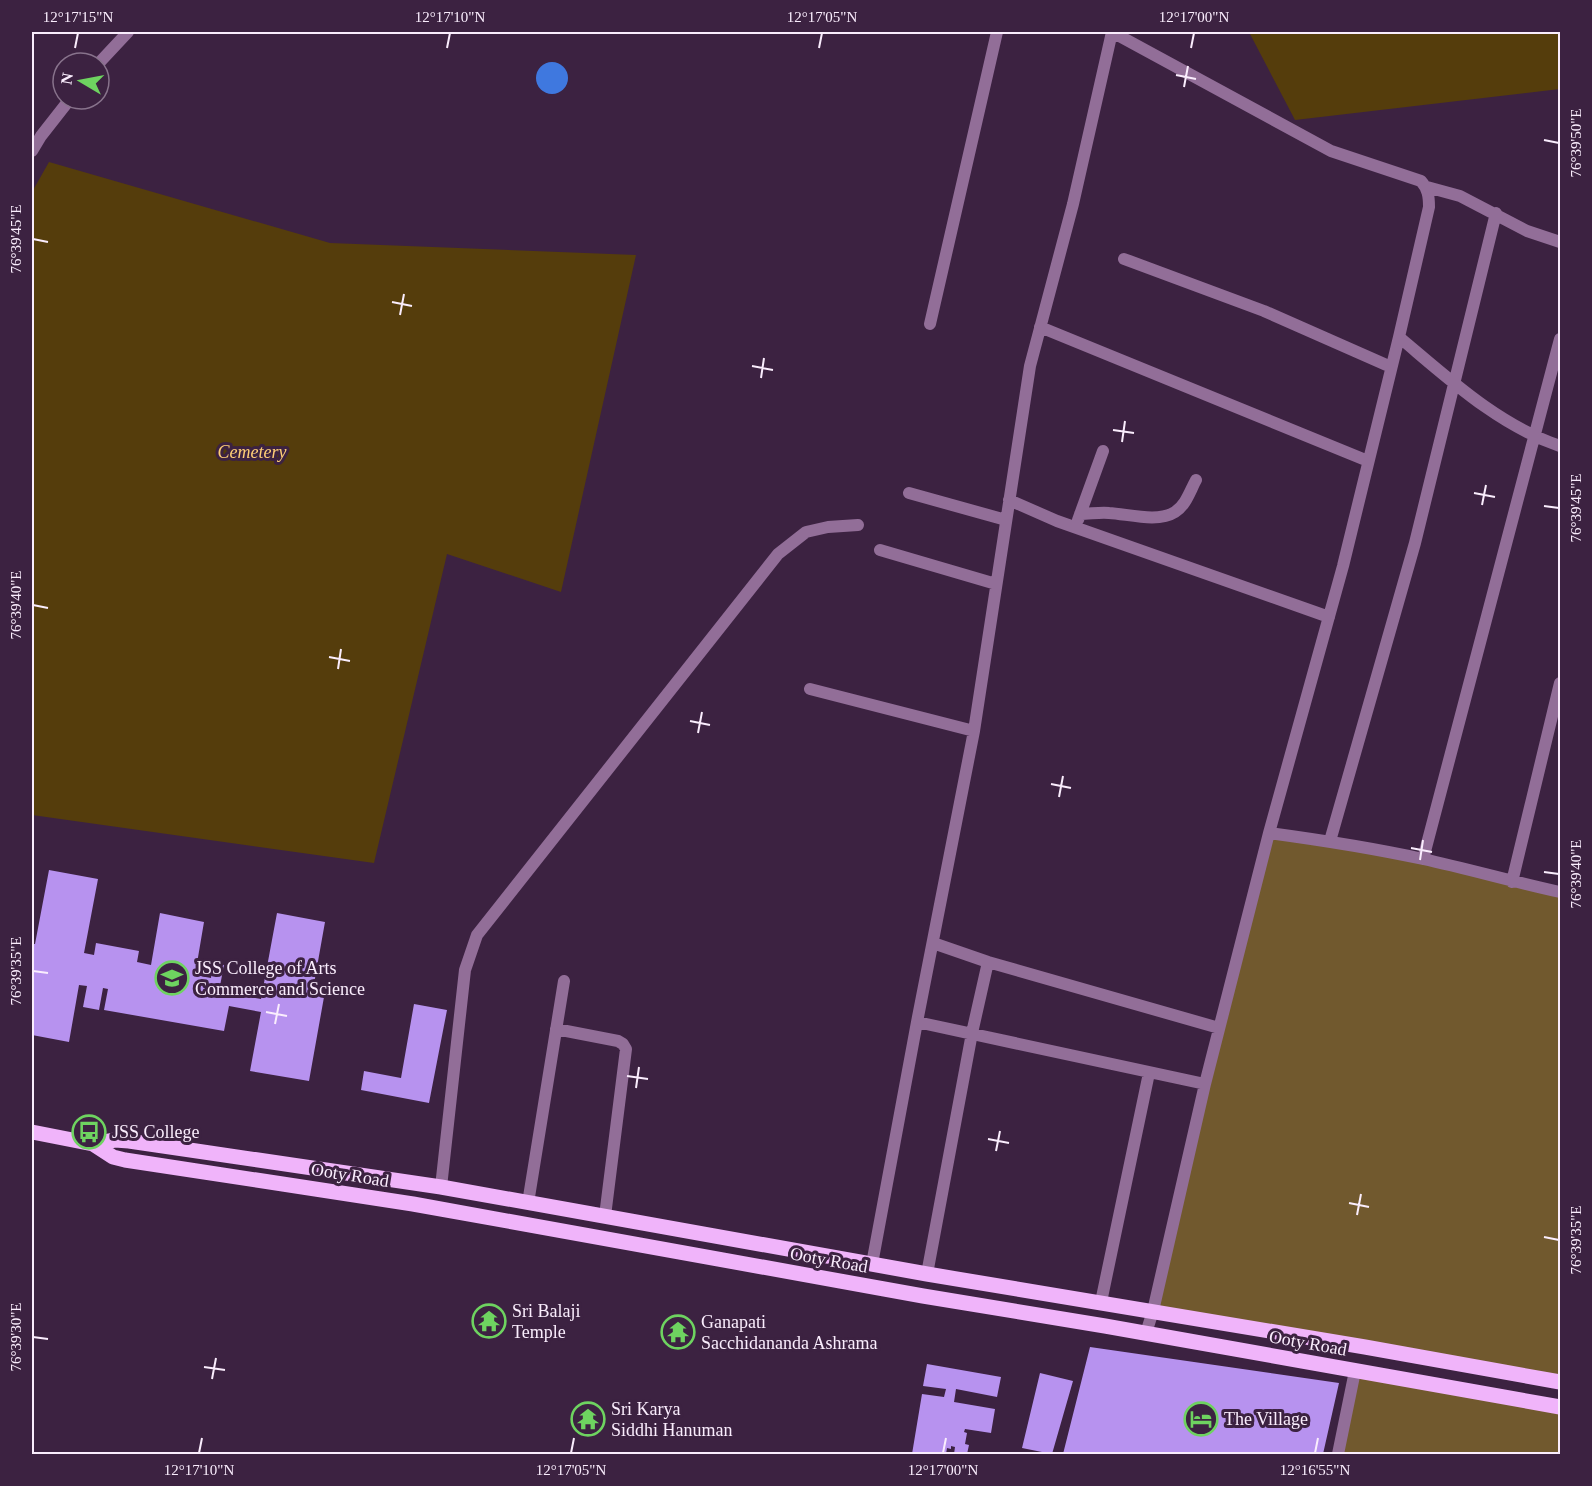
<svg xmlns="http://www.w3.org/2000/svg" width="1592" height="1486" font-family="'Times New Roman',serif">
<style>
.green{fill:#553d0c}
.forest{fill:#71592e}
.water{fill:#3f78df}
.building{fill:#b792ef}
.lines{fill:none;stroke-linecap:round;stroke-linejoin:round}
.minor{stroke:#926e98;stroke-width:12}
.primary{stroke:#f0b4fa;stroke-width:15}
.ticks{fill:none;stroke:#faedfd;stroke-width:2}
.labels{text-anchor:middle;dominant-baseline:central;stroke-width:6;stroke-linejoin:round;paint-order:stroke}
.park-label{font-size:18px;font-style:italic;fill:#fece76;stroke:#3c2241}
.poi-label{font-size:18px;fill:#faedfd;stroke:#3c2241;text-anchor:start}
.street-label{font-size:18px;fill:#faedfd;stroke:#3c2241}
.neatline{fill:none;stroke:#faedfd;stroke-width:2}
.ticks-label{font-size:15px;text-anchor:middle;fill:#faedfd}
</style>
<rect width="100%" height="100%" fill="#3c2241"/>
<path class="green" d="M1249,32H1560V89L1295,120Z
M49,162L330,243L636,255L561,592L447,554L374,863L32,815V192Z"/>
<path class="forest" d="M1269,833L1560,887V1386L1153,1311Z
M1355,1371L1560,1407V1454H1339Z"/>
<path class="water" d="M536 78a16 16 0 1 1 32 0a16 16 0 1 1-32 0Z"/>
<path class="building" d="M49,870L98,879L84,953L94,955L96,943L139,951L137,962L151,965L160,913L204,922L195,975L211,978L213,963L224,965L219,991L261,999L277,913L325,922L312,995L324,997L309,1081L250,1071L261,1012L229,1006L224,1031L104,1010L108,989L103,988L99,1010L83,1007L87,986L79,985L69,1042L32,1035V944H35Z
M414,1004L447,1010L429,1103L361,1090L364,1071L401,1078Z
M1090,1347L1339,1383L1323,1454H1063Z
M927,1364L1001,1377L997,1397L956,1389L954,1402L995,1409L991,1433L965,1429L964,1432L967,1433L965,1444L969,1445L967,1454H954L955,1447L951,1446V1449L947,1448L946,1454H912L922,1394L944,1397L946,1389L923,1386Z
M1040,1373L1073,1381L1052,1454L1022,1448Z"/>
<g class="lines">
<path class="minor" d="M1112,32L1331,151L1421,181C1428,189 1429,196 1429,207L1399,337L1343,566L1269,833L1205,1084L1153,1311L1146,1333
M99,63L128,32
M32,151L41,136L70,99
M1427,187L1460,196L1527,231L1560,242
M1124,259L1264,311L1391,367
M930,324L997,32
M1040,327L1368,461
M1399,337C1449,379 1498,425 1560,446
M909,493L1006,520
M1009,500L1057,521L1329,617
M1080,514C1090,514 1100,512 1109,513C1128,514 1158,523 1175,512C1186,505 1190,491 1196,480
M1078,520L1103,451
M880,550L996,584
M810,689L974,731
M1269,833C1321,840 1372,848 1423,859C1469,869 1514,882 1560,892
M1330,841L1415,543L1496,213
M1423,859L1560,339
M1512,882L1560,683
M933,943L988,962L1219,1028
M917,1022L1205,1084
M556,1029L618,1041L623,1044L626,1049L605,1216
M441,1187L465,970L477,935L778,554L806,532L828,527L858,525
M528,1203L564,981
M872,1264L917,1022L974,731L1030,366L1073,204L1112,32
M927,1274L972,1033L988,962
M1101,1302L1149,1073
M1338,1454L1355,1371"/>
<path class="primary" d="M32,1132L93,1144L115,1140L129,1141L441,1187L927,1274L1365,1347L1560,1382
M93,1144L113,1157L125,1160L413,1204L923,1296L1105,1326L1560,1407"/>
</g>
<path class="ticks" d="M75,48L78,33M447,48L450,33M819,48L822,33M1191,48L1194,33M1176,75L1196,79M1184,87L1188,66M1544,140L1559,143M33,239L48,242M392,302L412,306M400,315L404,294M752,366L773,370M761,378L764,358M1113,430L1134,433M1122,442L1125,421M1474,493L1495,497M1482,505L1486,485M1544,506L1559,508M33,605L48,608M329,657L350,661M338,669L341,649M690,721L710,725M698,733L702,712M1051,784L1071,788M1059,797L1063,776M1411,848L1432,852M1420,860L1423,840M1544,872L1559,874M33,971L48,973M266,1012L287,1016M275,1024L279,1004M627,1076L648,1079M636,1088L639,1067M988,1139L1009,1143M996,1151L1000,1131M1349,1203L1369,1207M1357,1215L1361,1194M1544,1237L1559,1240M33,1337L48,1339M204,1367L225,1370M212,1379L216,1358M199,1453L202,1438M571,1453L574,1438M943,1453L946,1438M1315,1453L1318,1438"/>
<defs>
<g id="university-ring" transform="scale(1.725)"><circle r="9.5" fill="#3c2241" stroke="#6ed360" stroke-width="1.5"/><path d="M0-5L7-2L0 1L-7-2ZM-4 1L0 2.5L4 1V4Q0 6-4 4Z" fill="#6ed360"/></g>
<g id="bus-ring" transform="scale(1.725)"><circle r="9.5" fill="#3c2241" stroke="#6ed360" stroke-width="1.5"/><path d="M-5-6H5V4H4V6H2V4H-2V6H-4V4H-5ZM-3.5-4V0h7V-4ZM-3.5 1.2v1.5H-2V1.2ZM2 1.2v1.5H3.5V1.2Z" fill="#6ed360"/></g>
<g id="temple-ring" transform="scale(1.725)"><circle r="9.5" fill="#3c2241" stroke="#6ed360" stroke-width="1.5"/><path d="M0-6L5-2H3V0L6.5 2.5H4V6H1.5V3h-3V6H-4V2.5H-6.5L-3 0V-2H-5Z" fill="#6ed360"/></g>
<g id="hotel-ring" transform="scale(1.725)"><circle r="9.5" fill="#3c2241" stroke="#6ed360" stroke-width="1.5"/><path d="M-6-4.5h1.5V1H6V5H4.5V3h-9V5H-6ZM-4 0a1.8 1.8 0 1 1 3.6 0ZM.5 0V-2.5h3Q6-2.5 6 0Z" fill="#6ed360"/></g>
</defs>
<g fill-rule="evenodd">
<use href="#university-ring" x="172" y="978"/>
<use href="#bus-ring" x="89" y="1132"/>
<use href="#temple-ring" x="489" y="1321"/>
<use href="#temple-ring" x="678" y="1332"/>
<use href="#temple-ring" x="588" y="1419"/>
<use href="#hotel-ring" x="1201" y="1419"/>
</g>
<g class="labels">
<g class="park-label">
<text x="252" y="452">Cemetery</text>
</g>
<g class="poi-label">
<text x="195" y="968">JSS College of Arts<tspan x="195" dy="21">Commerce and Science</tspan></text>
<text x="112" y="1132">JSS College</text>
<text x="512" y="1311">Sri Balaji<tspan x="512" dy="21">Temple</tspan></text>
<text x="701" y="1322">Ganapati<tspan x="701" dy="21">Sacchidananda Ashrama</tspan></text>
<text x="611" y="1409">Sri Karya<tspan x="611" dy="21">Siddhi Hanuman</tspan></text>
<text x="1224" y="1419">The Village</text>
</g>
<g class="street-label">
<text transform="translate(350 1175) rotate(9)">Ooty Road</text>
<text transform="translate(829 1260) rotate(10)">Ooty Road</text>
<text transform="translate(1308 1343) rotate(10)">Ooty Road</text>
</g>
</g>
<rect width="1592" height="1486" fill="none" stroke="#3c2241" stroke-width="66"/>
<g transform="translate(81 81) rotate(280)"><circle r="28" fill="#3c2241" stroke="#88738c" stroke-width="1.5"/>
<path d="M0-4.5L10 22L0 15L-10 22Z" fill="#6ed360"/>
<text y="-9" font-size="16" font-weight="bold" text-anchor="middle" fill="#faedfd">N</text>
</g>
<rect x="33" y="33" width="1526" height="1420" class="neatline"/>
<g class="ticks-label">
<text x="78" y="22">12°17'15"N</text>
<text x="450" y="22">12°17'10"N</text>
<text x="822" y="22">12°17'05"N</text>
<text x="1194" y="22">12°17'00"N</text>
<text transform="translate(1576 143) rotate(-90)" y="5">76°39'50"E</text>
<text transform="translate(16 239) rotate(-90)" y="5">76°39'45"E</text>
<text transform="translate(1576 508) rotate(-90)" y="5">76°39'45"E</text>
<text transform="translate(16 605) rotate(-90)" y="5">76°39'40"E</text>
<text transform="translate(1576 874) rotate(-90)" y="5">76°39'40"E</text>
<text transform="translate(16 971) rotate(-90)" y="5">76°39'35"E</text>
<text transform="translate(1576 1240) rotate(-90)" y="5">76°39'35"E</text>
<text transform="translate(16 1337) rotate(-90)" y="5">76°39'30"E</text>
<text x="199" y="1475">12°17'10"N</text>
<text x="571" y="1475">12°17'05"N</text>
<text x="943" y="1475">12°17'00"N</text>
<text x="1315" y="1475">12°16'55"N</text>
</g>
</svg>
